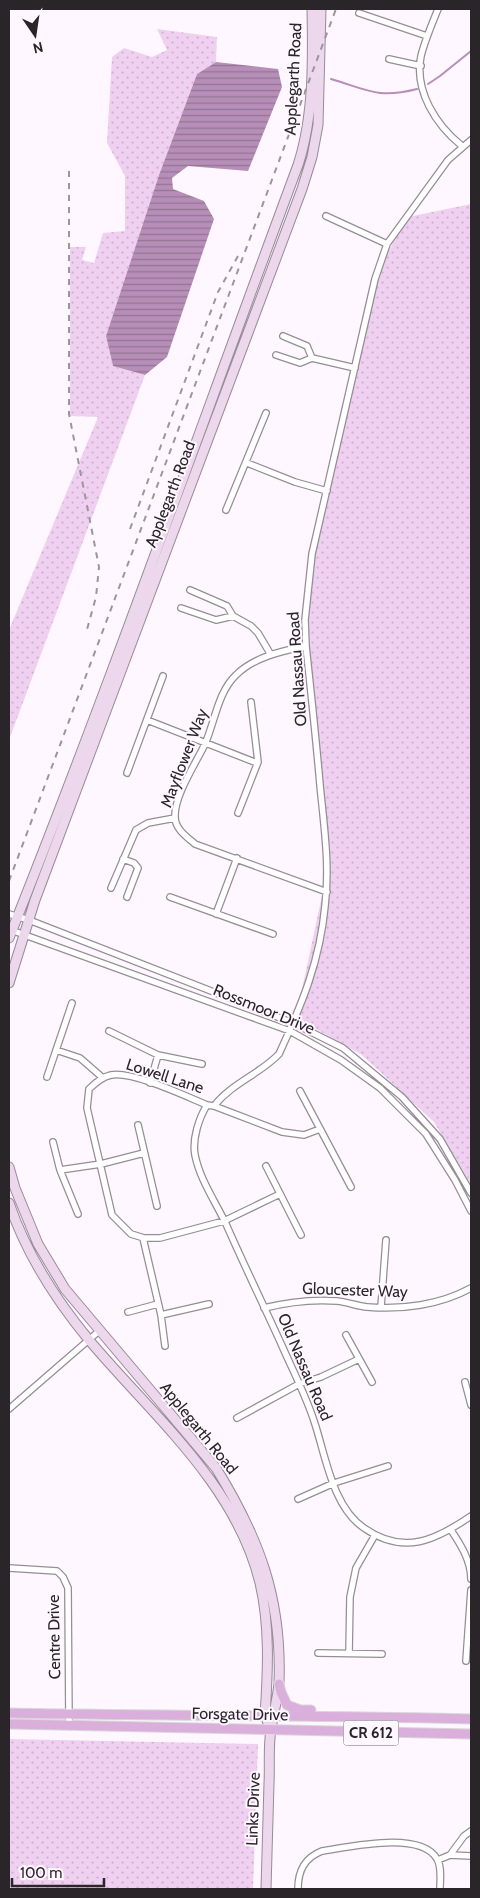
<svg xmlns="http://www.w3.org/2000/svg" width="480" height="1898" font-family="Cabin,sans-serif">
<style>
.grass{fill:url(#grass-dots)}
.water{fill:url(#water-rules)}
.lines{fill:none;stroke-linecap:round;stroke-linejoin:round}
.stream{stroke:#b68eb7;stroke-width:2}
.street-casing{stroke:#968d96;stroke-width:8}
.secondary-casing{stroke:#968d96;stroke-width:11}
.primary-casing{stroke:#d8d8d8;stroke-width:11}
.street{stroke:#fff;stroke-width:5.5}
.secondary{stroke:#ecd7ed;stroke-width:9}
.primary{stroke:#daafdb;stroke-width:9}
.rail{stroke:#9c969c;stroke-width:2;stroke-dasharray:6 6;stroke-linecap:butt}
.labels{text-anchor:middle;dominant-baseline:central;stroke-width:4;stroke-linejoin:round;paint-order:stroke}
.shield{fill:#fff7ff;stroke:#696469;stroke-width:1}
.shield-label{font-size:15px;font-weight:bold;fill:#292529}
.street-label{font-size:16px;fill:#292529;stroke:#fff7ff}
</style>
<defs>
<pattern id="grass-dots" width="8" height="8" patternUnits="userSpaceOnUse" patternTransform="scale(1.25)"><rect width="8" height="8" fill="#efd0f0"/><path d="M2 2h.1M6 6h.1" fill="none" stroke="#cdb2ce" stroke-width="1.8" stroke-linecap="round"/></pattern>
<pattern id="water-rules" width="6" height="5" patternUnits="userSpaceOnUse" patternTransform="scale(1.25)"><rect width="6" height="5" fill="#b68eb7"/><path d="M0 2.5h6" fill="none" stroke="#947495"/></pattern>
</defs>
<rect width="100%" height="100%" fill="#fff7ff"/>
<path class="grass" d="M157,29L217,37L216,62L197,74L159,175L106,336L113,366L145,375L9,740V630L98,417L70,416V247H86L82,260L94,263L103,233L125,231V176L107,143L112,57L124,48L152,57L167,50Z
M471,204V1184L434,1122L362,1055L296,1018L327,872L305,606L355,356L374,276L408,217Z
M9,1739L258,1744L253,1889H9Z"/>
<path class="water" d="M216,62L278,69L282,87L248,171L188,166L172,178L173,189L204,201L214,219L167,357L145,375L113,366L106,336L159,175L197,74Z"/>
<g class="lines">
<path class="stream" d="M331,79C368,90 378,99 417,89
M428,84L440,76L471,51"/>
<g class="street-casing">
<path id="street" d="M438,9C432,24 425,40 421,56C414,91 436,125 462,146
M359,13L427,36
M389,59L421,66
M326,216L387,244
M283,336L307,346L312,358L355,368
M276,355L300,363L312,358
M247,463L295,482L327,491
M226,510L266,413
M190,590L227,606L233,616L251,626L258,633L271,655
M181,608L216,620L233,616
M306,646C282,651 254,657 236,675C218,692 215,721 205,744C196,763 174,796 175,817C175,829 187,837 195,844L327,892
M147,720L257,763
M127,773L163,676
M238,813L258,762L251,702
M123,859L134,863L138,868L127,897
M111,888L136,830L148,823L175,818
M170,897L273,934
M9,914L29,920L293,1023L343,1048L402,1097L440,1139L471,1193
M216,914L237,858
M11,930L290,1031L341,1060L380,1088L426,1134L455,1180L471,1211
M109,1031L158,1055L202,1064
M56,1050L80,1058L103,1078
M47,1077L72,1003
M150,1083L158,1055
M300,1091L351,1187
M207,1105C199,1118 192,1139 195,1155C200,1180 215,1201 226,1224C244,1265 264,1306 283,1348C294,1373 307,1398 315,1424C326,1458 333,1507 364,1528C404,1556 436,1540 471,1516
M214,1106C232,1083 260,1074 279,1054C302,1004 320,961 325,906C330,866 324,826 320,785C316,739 311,692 306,646L305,620L312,554L375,279L387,244L448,160L471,140
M138,1125L157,1206
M53,1142L60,1170L78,1214
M266,1166L301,1235
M60,1170L101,1164L144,1153
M280,1194L224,1221L160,1238H144L131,1234L112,1215L87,1108L89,1089C95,1083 102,1077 111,1075C133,1071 185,1096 207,1105L214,1106L282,1132L304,1135L320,1129
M143,1238L161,1315L165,1346
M381,1307L386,1240
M264,1308C288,1302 312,1299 337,1301C347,1302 357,1306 367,1307C402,1310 440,1305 471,1288
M128,1312L158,1304
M161,1315L209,1304
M346,1335L372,1382
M465,1382L471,1405
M9,1409L99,1331
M237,1418L299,1384L321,1377L359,1359
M298,1499L334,1483L388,1466
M451,1530C461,1545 471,1561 471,1579
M9,1568L57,1571L63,1577L68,1588L69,1725
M318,1653L382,1654
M349,1653L350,1597L356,1568L375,1535
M466,1661L471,1590
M450,1855L464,1836L471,1831
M438,1860L450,1855L471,1856
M298,1889C298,1871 304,1858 322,1851C349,1847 421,1830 437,1859C442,1867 440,1880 440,1889"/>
</g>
<g class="secondary-casing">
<path id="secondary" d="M9,938C111,683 202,423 298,165C314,116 313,59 312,9
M9,983L35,900L302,189L312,157L318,125L321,9
M9,1167L15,1188L38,1244L65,1289L216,1468C259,1538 282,1598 279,1682C278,1698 273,1714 271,1730C268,1747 270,1766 269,1783C268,1819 267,1854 266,1889
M9,1203C26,1253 56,1300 89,1340C152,1415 236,1484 260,1583C270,1626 268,1671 265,1715L268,1723"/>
</g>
<g class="primary-casing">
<path id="primary" d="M279,1684L281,1692L287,1705L300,1710H311
M9,1713C163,1716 317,1715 471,1719
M9,1724L471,1734"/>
</g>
<use href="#street" class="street"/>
<use href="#secondary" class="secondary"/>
<use href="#primary" class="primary"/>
<path class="rail" d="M69,171V414L99,567L96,597L86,633
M130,529L218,292L238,256
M9,881L336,9"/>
</g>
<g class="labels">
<rect class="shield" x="343.5" y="1720.5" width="55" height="25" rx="4"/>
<g class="shield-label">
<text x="371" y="1733">CR 612</text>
</g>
<g class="street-label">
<text transform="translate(293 79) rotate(-87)">Applegarth Road</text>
<text transform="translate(170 494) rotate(-69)">Applegarth Road</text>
<text transform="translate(297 669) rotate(-94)">Old Nassau Road</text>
<text transform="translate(184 758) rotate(-69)">Mayflower Way</text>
<text transform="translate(264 1009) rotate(22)">Rossmoor Drive</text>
<text transform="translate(165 1076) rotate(18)">Lowell Lane</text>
<text transform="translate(355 1290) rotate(2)">Gloucester Way</text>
<text transform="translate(305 1367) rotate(67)">Old Nassau Road</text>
<text transform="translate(199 1428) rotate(51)">Applegarth Road</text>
<text transform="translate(54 1637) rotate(-91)">Centre Drive</text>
<text transform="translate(240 1714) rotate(1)">Forsgate Drive</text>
<text transform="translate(253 1809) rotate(-88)">Links Drive</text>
</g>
</g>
<rect width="480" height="1898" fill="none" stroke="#292529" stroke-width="20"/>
<g transform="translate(35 35) rotate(167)" stroke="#fff7ff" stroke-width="4" paint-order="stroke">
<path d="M0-4L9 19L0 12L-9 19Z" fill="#292529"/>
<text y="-8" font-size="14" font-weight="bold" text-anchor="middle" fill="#292529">N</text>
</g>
<path d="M12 1878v8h92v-8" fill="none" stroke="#292529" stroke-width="2.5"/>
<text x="20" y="1878" font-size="15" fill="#292529" stroke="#fff7ff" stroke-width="4" paint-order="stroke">100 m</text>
</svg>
